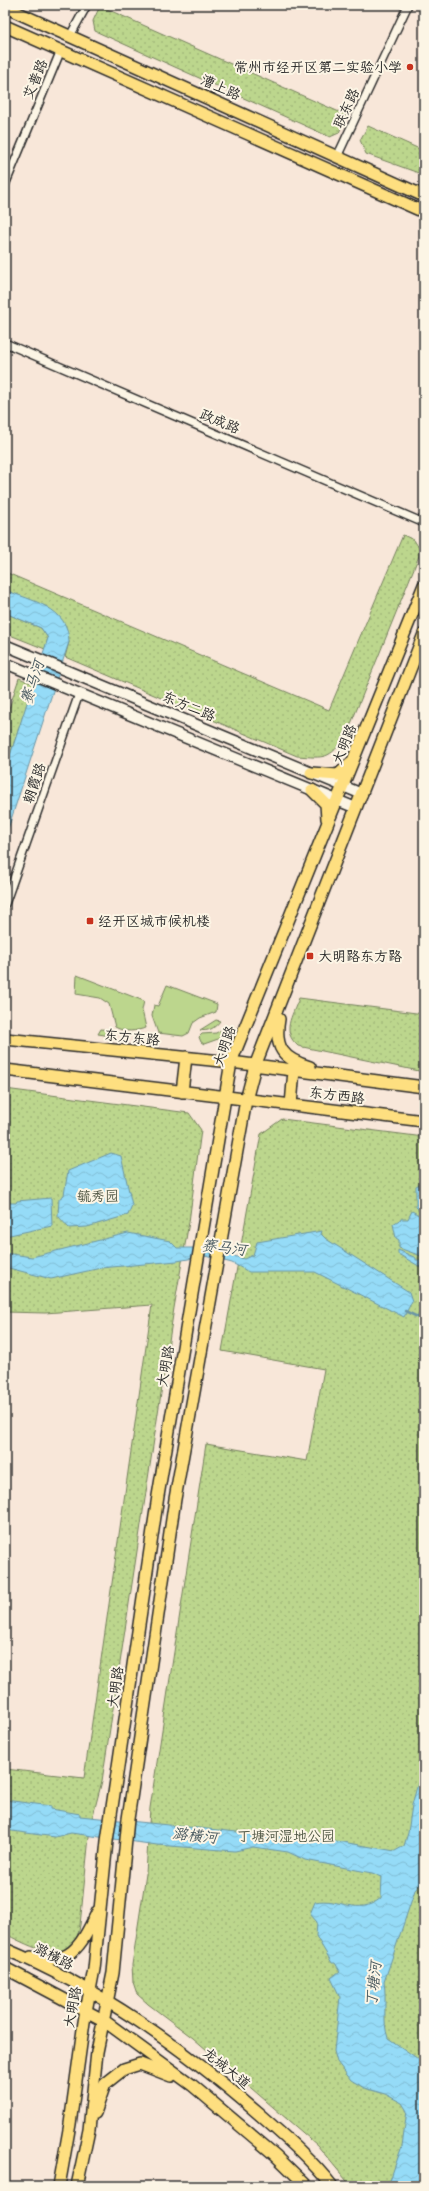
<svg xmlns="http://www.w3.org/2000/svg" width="429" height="2191" font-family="Delius,'LXGW WenKai TC',sans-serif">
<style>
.green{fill:#bcd68d;stroke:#74805c}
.park{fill:url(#park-dots);stroke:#74805c}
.water{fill:url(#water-waves);stroke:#6b95a5}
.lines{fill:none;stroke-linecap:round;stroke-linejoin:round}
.stream{stroke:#6b95a5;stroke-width:2.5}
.minor-casing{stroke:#2b2b2b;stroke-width:10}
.secondary-casing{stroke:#2b2b2b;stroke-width:13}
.primary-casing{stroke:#2b2b2b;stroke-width:14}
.minor{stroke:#fcf5e5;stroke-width:7}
.secondary{stroke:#fcf5e5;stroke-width:10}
.primary{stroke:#fedf80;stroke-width:11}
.poi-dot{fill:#c8321e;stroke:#fcf5e5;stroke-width:1.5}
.labels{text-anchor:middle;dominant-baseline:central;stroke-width:4;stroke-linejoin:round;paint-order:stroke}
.poi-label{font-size:14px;fill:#2b2b2b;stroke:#fcf5e5;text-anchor:start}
.street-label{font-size:14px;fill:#2b2b2b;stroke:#fcf5e5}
.park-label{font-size:14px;fill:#4f5644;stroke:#fcf5e5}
.water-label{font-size:15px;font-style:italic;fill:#46575e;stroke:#fcf5e5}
</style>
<defs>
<pattern id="park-dots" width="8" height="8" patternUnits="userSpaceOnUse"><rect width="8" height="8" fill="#bcd68d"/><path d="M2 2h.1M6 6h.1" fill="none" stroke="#a2b87a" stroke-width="1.8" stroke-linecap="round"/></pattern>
<pattern id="water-waves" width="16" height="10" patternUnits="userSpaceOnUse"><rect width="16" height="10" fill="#95dbf7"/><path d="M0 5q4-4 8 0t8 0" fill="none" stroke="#81bcd4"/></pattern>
</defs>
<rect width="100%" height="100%" fill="#f8e7d9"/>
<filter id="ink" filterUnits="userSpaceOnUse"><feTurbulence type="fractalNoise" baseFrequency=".025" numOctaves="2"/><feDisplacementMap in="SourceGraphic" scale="8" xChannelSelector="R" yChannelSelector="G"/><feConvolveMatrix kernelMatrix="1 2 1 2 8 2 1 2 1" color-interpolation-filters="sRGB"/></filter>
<g filter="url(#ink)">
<path class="green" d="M77,975L144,1001L142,1010L146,1028C135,1031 126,1033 115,1027L109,1004L100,998L76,994Z
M167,985L217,1004L216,1012L200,1018L193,1023L189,1033L183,1036L158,1033L152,1016L154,1005L158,1006Z
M216,1020L220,1021C215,1028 208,1032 200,1030Z
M226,1027L229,1028L221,1038L204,1044L201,1042L199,1037L202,1034L216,1033Z
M101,1029L111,1030V1036L98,1034Z"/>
<path class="park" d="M100,6L346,115L339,133L330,137L95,31L93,21Z
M368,126L424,151V175L366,154L360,140Z
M403,535L414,540L421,551L346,736C329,760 325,758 297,756L65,657L69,642L48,608L5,590V572L329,710Z
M5,613L41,628L48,638L45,649L5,633Z
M19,678L34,684L5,770V721Z
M299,998L424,1014V1072L298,1046C281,1031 292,1017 299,998Z
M5,1089L189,1113L201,1130L189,1222L174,1308L102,1781L90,1827L80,1925C79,1930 78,1936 75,1940C61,1966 23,1942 5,1934V1769L84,1778L152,1305L45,1313L5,1312Z
M282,1119L424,1137V2186H351L317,2145L193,2038L148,2004L137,1994L133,1982L132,1965L146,1874L150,1808L206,1444L307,1461L324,1369L222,1351L261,1134Z"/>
<path class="water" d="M5,590C32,601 69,607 69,642L5,838V771L48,638L41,628L5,613Z
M111,1153L121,1156L132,1205L128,1215L87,1227L69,1228L58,1216L59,1199L64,1195L68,1171Z
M421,1179H424V1214L416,1207V1186L420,1184Z
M51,1198L52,1226L5,1236V1203H16L17,1201Z
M412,1211L424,1218V1257L399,1248V1240L396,1238L393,1224L401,1219H408Z
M322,1231L321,1234L326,1239L409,1292L412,1301L404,1317L315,1272H249L232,1263L205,1256L177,1261L101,1268L51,1279L5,1267V1253L32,1257L128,1233L170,1241L177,1248H208L244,1259L253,1255L257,1242Z
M398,1250L416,1258V1260H424V1269L398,1254Z
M424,1752V1880L415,1890L384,1982C387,2000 382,2021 388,2038L424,2063V2186H388L402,2146L407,2111L402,2103L385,2094L364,2088L351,2080L337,2062L334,2051L340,1997L331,1978L340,1971L335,1963H332L316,1936L317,1922L310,1914L315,1902C339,1897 358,1917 381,1898L382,1877L372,1873L305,1860L288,1852L253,1847L235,1851L157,1845L71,1833L55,1837L5,1830V1800L51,1806V1809L80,1814V1816L286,1837L307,1836L395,1851L404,1846L408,1833L412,1805L420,1776Z"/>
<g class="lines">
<path class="stream" d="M405,1311L424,1320"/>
<g class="minor-casing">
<path id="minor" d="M70,36L87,5
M337,157L408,5
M5,185L61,50
M5,343L424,523
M5,904L79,694"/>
</g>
<g class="secondary-casing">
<path id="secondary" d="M5,645L362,794
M5,663L356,808"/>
</g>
<g class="primary-casing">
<path id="primary" d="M5,7L424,196
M5,26L424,212
M311,773L338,775L350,764
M312,790L326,804L327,819
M279,1019C274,1048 283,1059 310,1067
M5,1039L231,1062L424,1087
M5,1070L424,1121
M182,1092L186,1057
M291,1105L294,1070
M5,1949C100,1989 181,2046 259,2114C284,2136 311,2159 332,2186
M31,1957C72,1968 82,1943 98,1911
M5,1968L103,2020L192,2085L275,2155L307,2186
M95,2113L105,2084L124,2069L140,2064L171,2076
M59,2186L70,2124L84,2022L94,1969L107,1841L158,1496L231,1062L424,585
M77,2186L89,2130L97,2052L113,1973L128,1819L175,1499L246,1100L255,1066L424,634"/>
</g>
<use href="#minor" class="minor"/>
<use href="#secondary" class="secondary"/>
<use href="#primary" class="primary"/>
</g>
</g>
<g class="poi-dot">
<circle cx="410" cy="67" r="4"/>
<rect x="86" y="917" width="8" height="8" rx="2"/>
<rect x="306" y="952" width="8" height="8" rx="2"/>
</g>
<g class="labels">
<g class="poi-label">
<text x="402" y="67" text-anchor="end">常州市经开区第二实验小学</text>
<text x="98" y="921">经开区城市候机楼</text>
<text x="318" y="956">大明路东方路</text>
</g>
<g class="street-label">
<text transform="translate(35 79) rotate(-68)">艾普路</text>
<text transform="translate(221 87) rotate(24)">漕上路</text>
<text transform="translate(346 108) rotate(-65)">联东路</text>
<text transform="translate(220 421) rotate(23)">政成路</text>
<text transform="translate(189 706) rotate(23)">东方二路</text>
<text transform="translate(344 744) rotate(-68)">大明路</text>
<text transform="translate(34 783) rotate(-71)">朝霞路</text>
<text transform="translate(132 1037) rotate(6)">东方东路</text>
<text transform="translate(224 1046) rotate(-71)">大明路</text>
<text transform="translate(337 1095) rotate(7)">东方西路</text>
<text transform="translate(165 1366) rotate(-80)">大明路</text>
<text transform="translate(115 1687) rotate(-82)">大明路</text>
<text transform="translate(54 1956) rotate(27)">潞横路</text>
<text transform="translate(72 2007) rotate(-80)">大明路</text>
<text transform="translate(227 2068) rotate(39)">龙城大道</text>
</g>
<g class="park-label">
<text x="98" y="1196">毓秀园</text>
<text x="286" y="1836">丁塘河湿地公园</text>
</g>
<g class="water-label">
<text transform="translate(32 682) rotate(-72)">赛马河</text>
<text transform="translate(224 1247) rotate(7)">赛马河</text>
<text transform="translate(195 1835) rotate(6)">潞横河</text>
<text transform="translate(373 1984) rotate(-84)">丁塘河</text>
</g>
</g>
<rect width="429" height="2191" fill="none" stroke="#fcf5e5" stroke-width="20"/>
<rect x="10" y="10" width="409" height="2171" fill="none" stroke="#2b2b2b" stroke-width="1.5" filter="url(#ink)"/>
</svg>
